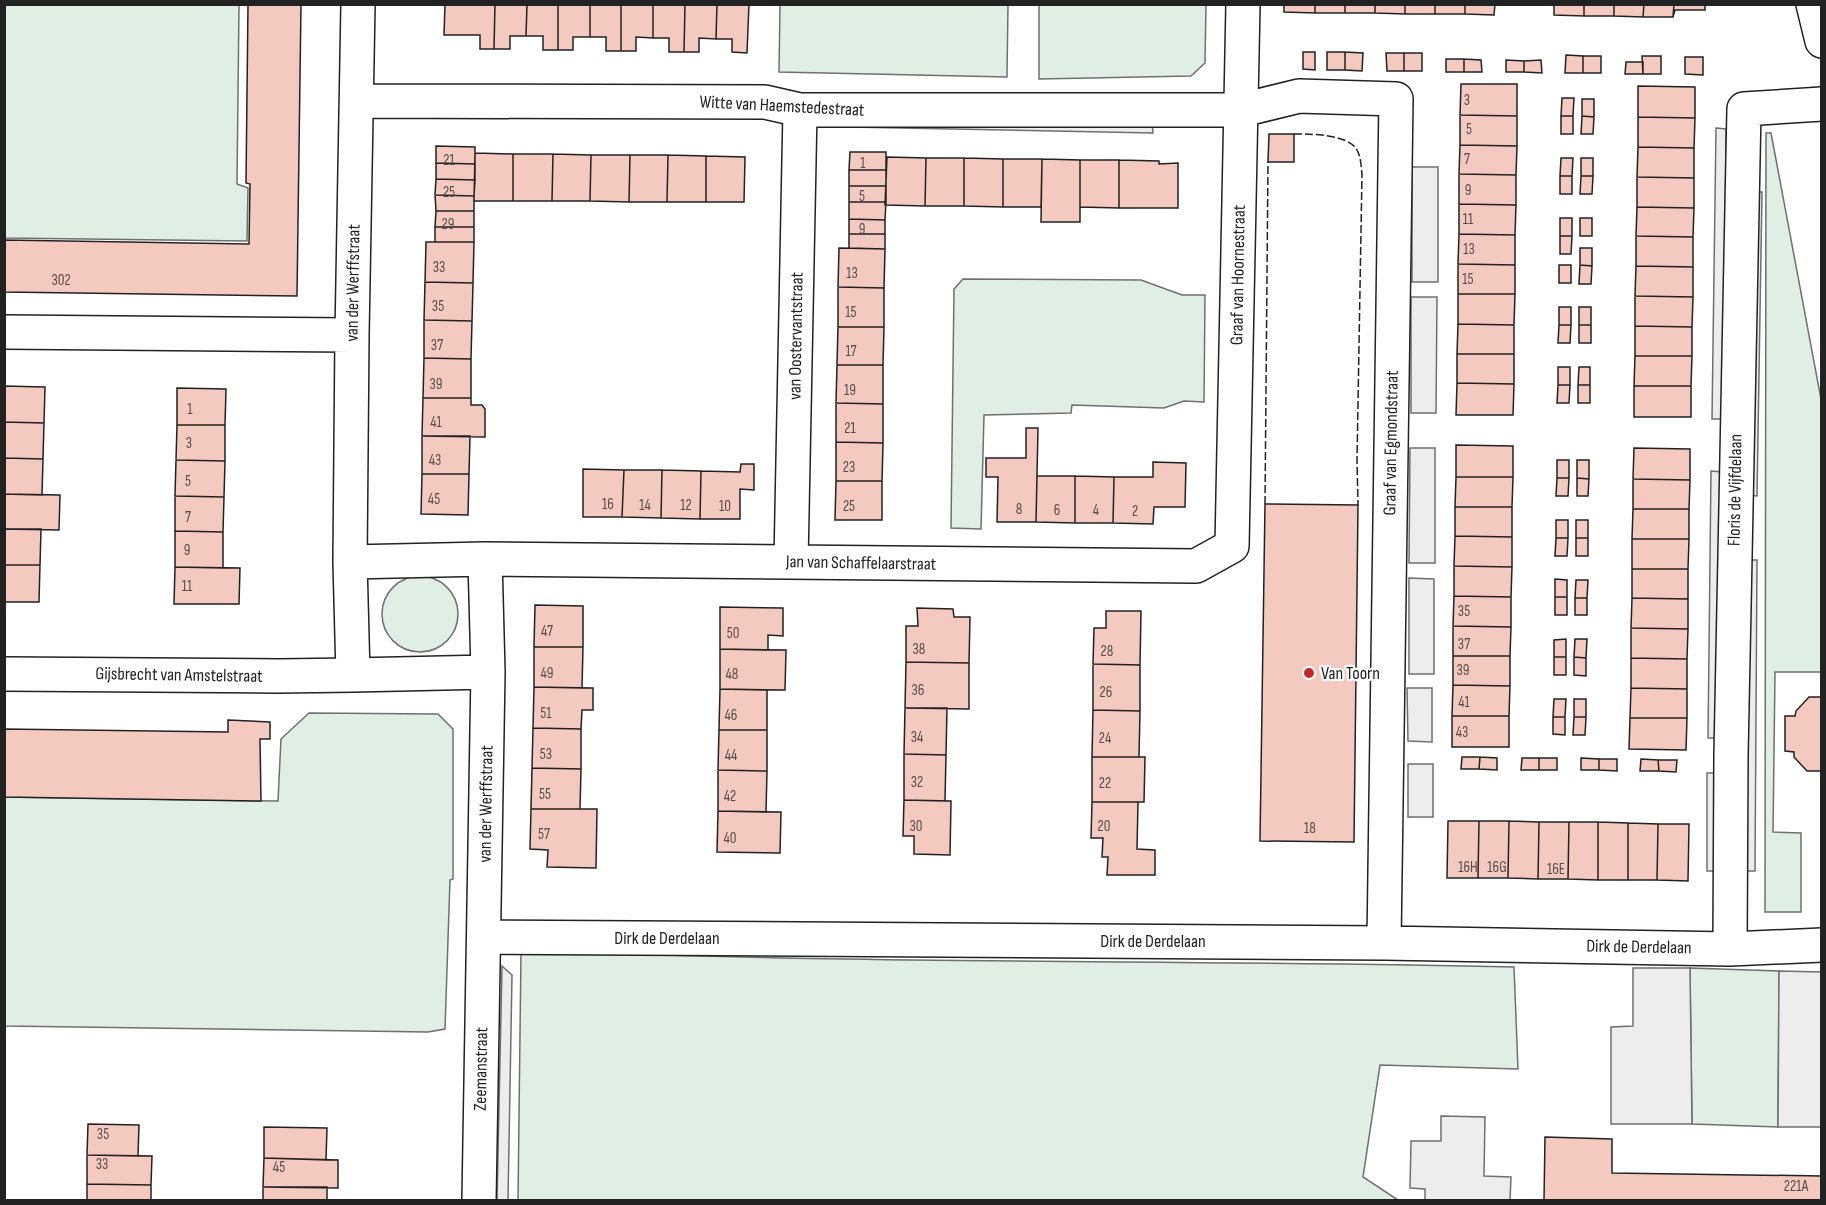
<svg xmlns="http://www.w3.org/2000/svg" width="1826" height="1205" font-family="'Sofia Sans Condensed',sans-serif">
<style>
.green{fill:#e0efe3;stroke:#6f6f6f;stroke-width:1.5}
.parking{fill:#ededed;stroke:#6f6f6f;stroke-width:1.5}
.building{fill:#f3c9c0;stroke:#222;stroke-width:1.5}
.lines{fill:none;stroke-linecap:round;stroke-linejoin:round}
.minor-casing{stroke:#222;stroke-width:36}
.minor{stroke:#fff;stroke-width:33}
.fence{stroke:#222;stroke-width:1.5;stroke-dasharray:8 3;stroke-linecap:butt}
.poi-dot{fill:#c62828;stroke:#fff;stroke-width:2}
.labels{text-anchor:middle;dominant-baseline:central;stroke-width:4.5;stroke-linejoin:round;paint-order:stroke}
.number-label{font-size:15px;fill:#564c4a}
.street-label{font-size:18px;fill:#222;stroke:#fff}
.poi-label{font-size:18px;fill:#222;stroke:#fff;text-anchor:start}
</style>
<rect width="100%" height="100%" fill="#fff"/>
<path class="green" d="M5,4L239,5L237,184L248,188L247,241L5,238Z
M780,5H1008L1007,77L779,72Z
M1039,5H1206L1205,63L1191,76L1039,79Z
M1766,133H1771L1821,399V672H1775L1773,832L1801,833V912H1765Z
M963,279L1141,280L1182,295H1205L1204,402L1184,401L1164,408L1072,405L1071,413L984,415L981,529L951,528L954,289Z
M382 614a38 38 0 1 1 76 0a38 38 0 1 1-76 0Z
M309,713L438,714L453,729V879L450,880L445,1029L428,1032L5,1026V797L278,801L281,739Z
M531,950C859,965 1187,959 1514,967L1518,1069L1380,1065L1363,1177L1398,1200H518L521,952Z
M1690,968L1779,971L1778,1127L1692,1124Z"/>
<path class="parking" d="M848,116L1152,122L1153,133L848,127Z
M1716,128L1726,129L1724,419H1712Z
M1412,167H1438V282H1412Z
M1752,192H1762L1757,496L1747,495Z
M1411,297H1437L1436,413H1411Z
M1410,448H1435V563H1409Z
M1711,471L1722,472L1719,738H1708Z
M1745,560H1757L1755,871H1743Z
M1409,578L1434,579V674H1409Z
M1407,688H1432V742L1408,741Z
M1408,764H1433V817H1408Z
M1707,773H1719V871H1707Z
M502,966L512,975L508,1200H497Z
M1633,968H1690L1692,1124H1611V1027L1633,1026Z
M1779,971L1821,972V1127H1778Z
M1441,1116L1485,1117L1484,1176L1511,1177L1510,1200H1425V1189L1410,1188L1411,1141H1441Z"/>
<path class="building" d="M248,4H301L297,296L4,292V240L249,244L250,184L246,183Z
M445,4H495L494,49H480V35H444Z
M495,4H527L526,36H510V49H494Z
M527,4H558V50H543V36H526Z
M558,4H590V37H573V50H558Z
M590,4H621V51H606V37H590Z
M621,4H653V38L636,37V51H621Z
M653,4H685L684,52H669V38H653Z
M685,4H717L716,39L699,38V52H684Z
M717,4H749L747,53L732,52V39H716Z
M1284,4H1315V13L1284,12Z
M1315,4H1345V13H1315Z
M1345,4H1375V13H1345Z
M1375,4H1405V14L1375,13Z
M1405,4H1435V14H1405Z
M1435,4H1465V14H1435Z
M1465,4H1495L1494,15L1465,14Z
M1554,4H1584V16L1554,15Z
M1584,4H1614V16H1584Z
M1614,4H1644L1643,17L1614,16Z
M1644,4H1674L1673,17H1643Z
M1674,4H1705V10H1675L1673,17Z
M1303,52H1315V70L1303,69Z
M1327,52H1345V70H1327Z
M1345,52L1363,53L1362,71L1345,70Z
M1386,53H1404V71H1387Z
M1404,53H1422V71H1404Z
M1566,55L1583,56V73H1565Z
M1583,56H1601V73H1583Z
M1642,56H1661V74H1643Z
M1685,57H1703V75L1685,74Z
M1446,59H1464V72H1446Z
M1464,59L1481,60L1482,72H1464Z
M1506,60L1524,61V72H1506Z
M1541,60L1542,73L1524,72V61Z
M1626,62H1643V74H1625Z
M1461,84H1517V116L1460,115Z
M1638,86L1695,87V118L1638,117Z
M1562,98H1574L1573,116H1561Z
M1582,99H1594V117L1582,116Z
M1460,115L1517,116V146L1460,145Z
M1561,116H1573V134H1561Z
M1582,116L1594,117L1593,134H1581Z
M1638,117L1695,118L1694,148L1638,147Z
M1269,134H1294V162H1268Z
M1460,145L1517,146L1516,175L1459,174Z
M436,146L475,147V164L436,163Z
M1638,147L1694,148V178L1637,177Z
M850,152H886V170H849Z
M475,153L513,154V201H474Z
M513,154H553L552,201H513Z
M553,154L591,155L590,201H552Z
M591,155H630L629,202L590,201Z
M630,155H668L667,202H629Z
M668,155L706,156V202H667Z
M706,156L745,157L744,202H706Z
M887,157L926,158L925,206L885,205Z
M926,158H964V206H925Z
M964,158L1003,159V207L964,206Z
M1561,158H1573L1572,176H1560Z
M1581,158H1593V176H1581Z
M1003,159H1042L1041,207H1003Z
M1042,159L1080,160V222H1041Z
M1080,160H1119V208L1080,207Z
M1119,160L1159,161V164L1178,163V208H1119Z
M436,163L475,164V180L436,179Z
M849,170H886V186H849Z
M1459,174L1516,175V205L1459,204Z
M1560,176H1572V194H1560Z
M1581,176H1593L1592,194H1580Z
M1637,177L1694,178V208L1637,207Z
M436,179L475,180L474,196L435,195Z
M849,186H886V202H849Z
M435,195L474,196V211H436Z
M849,202H886L885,220L849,219Z
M1459,204L1516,205L1515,235L1459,234Z
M1637,207L1694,208L1693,237L1636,236Z
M436,211H474V227H435Z
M1560,218H1572V236H1560Z
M1580,218H1592V236H1580Z
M849,219L885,220V234H849Z
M435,227H474V242H435Z
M849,234H885V249L849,248Z
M1459,234L1515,235V265L1458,264Z
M1560,236H1572L1571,254H1560Z
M1636,236L1693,237V267L1636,266Z
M426,242H474L473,283L425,282Z
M839,248L885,249L884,288L838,287Z
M1580,248H1592V266L1580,265Z
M1458,264L1515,265V294H1458Z
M1559,265H1571V283H1559Z
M1580,265L1592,266L1591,284H1579Z
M1636,266L1693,267V297L1635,296Z
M425,282L473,283L472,321L424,320Z
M838,287L884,288V327H838Z
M1458,294H1515L1514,325L1458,324Z
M1635,296L1693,297L1692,327L1635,326Z
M1559,307H1571V325H1559Z
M1579,307H1591V325H1579Z
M424,320L472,321L471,359L424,358Z
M1458,324L1514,325V354H1457Z
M1559,325H1571L1570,343H1558Z
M1579,325H1591V343H1579Z
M1635,326L1692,327V356H1635Z
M838,327H884L883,365H837Z
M1457,354H1514V384L1457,383Z
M1635,356H1692L1691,386H1634Z
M424,358L471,359V398H423Z
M837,365H883V404L836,403Z
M1558,367H1570V385H1558Z
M1579,367H1590V385H1578Z
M1457,383L1514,384L1513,415H1456Z
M1558,385H1570L1569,403H1557Z
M1578,385H1590V403H1578Z
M4,386L45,387L44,423L4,422Z
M1634,386H1691V417H1634Z
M177,388L226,389L225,425H177Z
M423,398H471V405H482L485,409V437L422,436Z
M836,403L883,404V443L836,442Z
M4,422L44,423L43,459L4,458Z
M177,425H225V461L176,460Z
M1026,428H1038L1036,522H997L998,477H986V458H1026Z
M422,436H470L469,474H422Z
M836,442L883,443L882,481H836Z
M1456,445L1513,446V477H1456Z
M1634,448L1690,449V480L1633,479Z
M4,458L43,459L42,495L4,494Z
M176,460L225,461L224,497L175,496Z
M1557,460H1569V478H1557Z
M1577,460H1589V479L1577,478Z
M1153,462L1186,463L1185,507H1154L1153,524L1113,523L1114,477H1153Z
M741,464H754V490L740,489V519H700L701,471L740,472Z
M583,469L624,470L622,517H583Z
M624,470H662L661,518L622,517Z
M662,470L701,471L700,519L661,518Z
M422,474H469L468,515L421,514Z
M1037,476H1075V523L1036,522Z
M1075,476L1114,477L1113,523H1075Z
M1456,477H1513L1512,507H1455Z
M1557,478H1569L1568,496H1556Z
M1577,478L1589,479L1588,496H1577Z
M1633,479L1690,480L1689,509H1633Z
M836,481H882V520H835Z
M4,494L60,495L59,530L4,529Z
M175,496L224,497L223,532L175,531Z
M1265,504L1358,505L1354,842L1260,841Z
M1455,507H1512V537L1455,536Z
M1633,509H1689V539H1632Z
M1556,520H1568V538H1556Z
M1576,520H1588V538H1576Z
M4,529H41L40,565H4Z
M175,531L223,532V568L175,567Z
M1455,536L1512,537V567L1454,566Z
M1556,538H1568L1567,556H1555Z
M1576,538H1588V556H1576Z
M1632,539H1689L1688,569H1632Z
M4,565H40L39,602H4Z
M1454,566L1512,567L1511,597L1454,596Z
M175,567L240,568L239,604H174Z
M1632,569H1688V599L1632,598Z
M1555,579L1567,580V597H1555Z
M1576,580H1588L1587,598H1575Z
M1454,596L1511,597V627L1453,626Z
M1555,597H1567V615H1555Z
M1575,598H1587V615H1575Z
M1632,598L1688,599V629L1631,628Z
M535,605L583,606V647H534Z
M720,607L783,608V636L768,635V650L720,649Z
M917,608L953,609L954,617H970L969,663L906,662V626H918Z
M1106,611H1141L1140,665L1093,664L1094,628H1106Z
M1453,626L1511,627L1510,656H1453Z
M1631,628L1688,629L1687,659L1631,658Z
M1566,639V657H1554V640Z
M1575,639H1587L1586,658L1574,657Z
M534,647H583L582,688L534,687Z
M720,649L786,650L785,690L720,689Z
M1453,656H1510V686L1453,685Z
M1554,657H1566V675H1554Z
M1574,657L1586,658V676L1574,675Z
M1631,658L1687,659V689L1631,688Z
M906,662L969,663V709L905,708Z
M1093,664L1140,665V711L1093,710Z
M1453,685L1510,686L1509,716H1452Z
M534,687L593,688V710H582L581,729L533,728Z
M1631,688L1687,689V718H1630Z
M720,689L767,690V730H719Z
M1809,697H1822V771H1807L1794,757V752L1785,751V716H1795L1796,711Z
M1554,699H1566L1565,717H1553Z
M1574,699H1586V717H1574Z
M905,708H947L946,755L904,754Z
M1093,710L1140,711L1139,757H1092Z
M1452,716H1509V747H1452Z
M1553,717H1565V735L1553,734Z
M1574,717H1586L1585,735H1573Z
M1630,718H1687L1686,750L1629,749Z
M228,720L270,722V739H260L261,801L4,797V729L228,732Z
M533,728L581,729V769L532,768Z
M719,730H767V771L718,770Z
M904,754L946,755L945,801L904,800Z
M1092,757H1145L1144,802H1092Z
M1462,757H1480L1479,769H1461Z
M1480,757L1497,758V770L1479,769Z
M1522,758H1539V770H1521Z
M1539,758H1557V770H1539Z
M1581,758L1599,759V770H1581Z
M1599,759H1617V771L1599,770Z
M1641,759L1658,760L1659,771H1640Z
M1658,760H1677L1676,772L1659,771Z
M532,768L581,769L580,809H531Z
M718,770L767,771L766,812L718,811Z
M904,800L951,801L950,855L914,854V836H903Z
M1092,802H1138L1137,849L1155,850V875H1107L1108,857H1102L1103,838H1091Z
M531,809H597L596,868L547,867L548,850L530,849Z
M718,811L781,812L780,853L717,852Z
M1448,821H1479L1478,878H1447Z
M1479,821H1509L1508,878H1478Z
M1509,821L1539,822L1538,879L1508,878Z
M1539,822H1569L1568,879H1538Z
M1569,822H1598V880L1568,879Z
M1598,822L1628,823V880H1598Z
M1628,823L1658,824L1657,880H1628Z
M1658,824H1689L1688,881L1657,880Z
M88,1124L139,1125L138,1156L87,1155Z
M264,1127L327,1128L326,1160L264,1158Z
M1545,1137L1612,1139V1173L1822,1176V1200H1544Z
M87,1155L152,1156L151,1185L87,1184Z
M264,1158L338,1160V1188L263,1187Z
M87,1184L151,1185V1200H87Z
M263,1187H327V1200H263Z"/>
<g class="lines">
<g class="minor-casing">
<path id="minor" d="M1813,4L1822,41
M357,101L765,102L800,110H1242L1299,96L1396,99L1384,943
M4,332L352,335
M485,559L1196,566L1232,546L1243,4
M350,562L352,335L358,4
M791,562L800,110
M4,674L279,676L353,675
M484,937L1384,943L1730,949L1822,945
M1730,949L1731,755L1744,109L1822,104
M479,1200L488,672L485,559L350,562L353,675L488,672"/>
</g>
<use href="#minor" class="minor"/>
<path class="fence" d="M1294,134C1311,134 1348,134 1357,150C1361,157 1361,166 1362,174L1357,460L1358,505
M1265,504L1268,162"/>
</g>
<circle class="poi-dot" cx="1309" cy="673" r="6"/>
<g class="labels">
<g class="number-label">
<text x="1467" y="100">3</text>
<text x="1469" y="129">5</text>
<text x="1467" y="159">7</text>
<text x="449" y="160">21</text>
<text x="863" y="163">1</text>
<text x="1468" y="190">9</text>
<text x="449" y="192">25</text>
<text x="862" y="196">5</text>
<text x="1468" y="219">11</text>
<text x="448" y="224">29</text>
<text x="862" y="229">9</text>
<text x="1469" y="249">13</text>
<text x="439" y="267">33</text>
<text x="852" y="273">13</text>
<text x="1468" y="279">15</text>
<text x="61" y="280">302</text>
<text x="438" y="306">35</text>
<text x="851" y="312">15</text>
<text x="437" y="345">37</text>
<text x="851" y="351">17</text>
<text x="436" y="384">39</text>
<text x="850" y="390">19</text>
<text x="190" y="409">1</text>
<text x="436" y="422">41</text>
<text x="850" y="428">21</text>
<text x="189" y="443">3</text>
<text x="435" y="460">43</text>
<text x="849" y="467">23</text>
<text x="188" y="481">5</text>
<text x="434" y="499">45</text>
<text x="608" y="504">16</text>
<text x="645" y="505">14</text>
<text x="686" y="505">12</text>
<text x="725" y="506">10</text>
<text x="849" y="506">25</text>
<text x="1019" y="509">8</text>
<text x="1057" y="510">6</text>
<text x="1096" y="510">4</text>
<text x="1135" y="511">2</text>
<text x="188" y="517">7</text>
<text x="187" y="550">9</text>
<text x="187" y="586">11</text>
<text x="1464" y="611">35</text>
<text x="547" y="631">47</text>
<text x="733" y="633">50</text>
<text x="1464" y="644">37</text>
<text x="919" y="649">38</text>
<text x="1107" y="651">28</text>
<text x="1463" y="670">39</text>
<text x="547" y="673">49</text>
<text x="732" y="674">48</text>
<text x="918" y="690">36</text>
<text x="1106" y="692">26</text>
<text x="1464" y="702">41</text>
<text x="546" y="713">51</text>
<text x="731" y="715">46</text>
<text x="1462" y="732">43</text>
<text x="917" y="737">34</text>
<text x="1105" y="738">24</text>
<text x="546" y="754">53</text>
<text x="731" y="755">44</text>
<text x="917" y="782">32</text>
<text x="1105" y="783">22</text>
<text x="545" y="794">55</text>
<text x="730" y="796">42</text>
<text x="916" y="826">30</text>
<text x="1104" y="826">20</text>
<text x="1310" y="828">18</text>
<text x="544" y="834">57</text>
<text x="730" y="838">40</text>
<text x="1468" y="867">16H</text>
<text x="1497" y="867">16G</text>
<text x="1556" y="869">16E</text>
<text x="103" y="1134">35</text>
<text x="102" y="1164">33</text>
<text x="279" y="1167">45</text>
<text x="1796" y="1186">221A</text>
</g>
<g class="street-label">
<text transform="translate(782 106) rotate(3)">Witte van Haemstedestraat</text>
<text transform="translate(1238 275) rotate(-89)">Graaf van Hoornestraat</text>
<text transform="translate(353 283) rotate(-89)">van der Werffstraat</text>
<text transform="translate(796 336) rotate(-89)">van Oostervantstraat</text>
<text transform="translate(1391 443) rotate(-89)">Graaf van Egmondstraat</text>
<text transform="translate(1735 490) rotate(-89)">Floris de Vijfdelaan</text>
<text transform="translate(861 563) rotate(1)">Jan van Schaffelaarstraat</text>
<text transform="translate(179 675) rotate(1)">Gijsbrecht van Amstelstraat</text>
<text transform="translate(486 804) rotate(-89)">van der Werffstraat</text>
<text x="667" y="938">Dirk de Derdelaan</text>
<text x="1153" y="941">Dirk de Derdelaan</text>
<text transform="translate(1639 947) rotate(1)">Dirk de Derdelaan</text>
<text transform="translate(481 1069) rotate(-89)">Zeemanstraat</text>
</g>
<g class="poi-label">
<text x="1321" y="673">Van Toorn</text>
</g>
</g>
<rect width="1826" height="1205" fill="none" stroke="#222222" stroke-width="12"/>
</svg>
